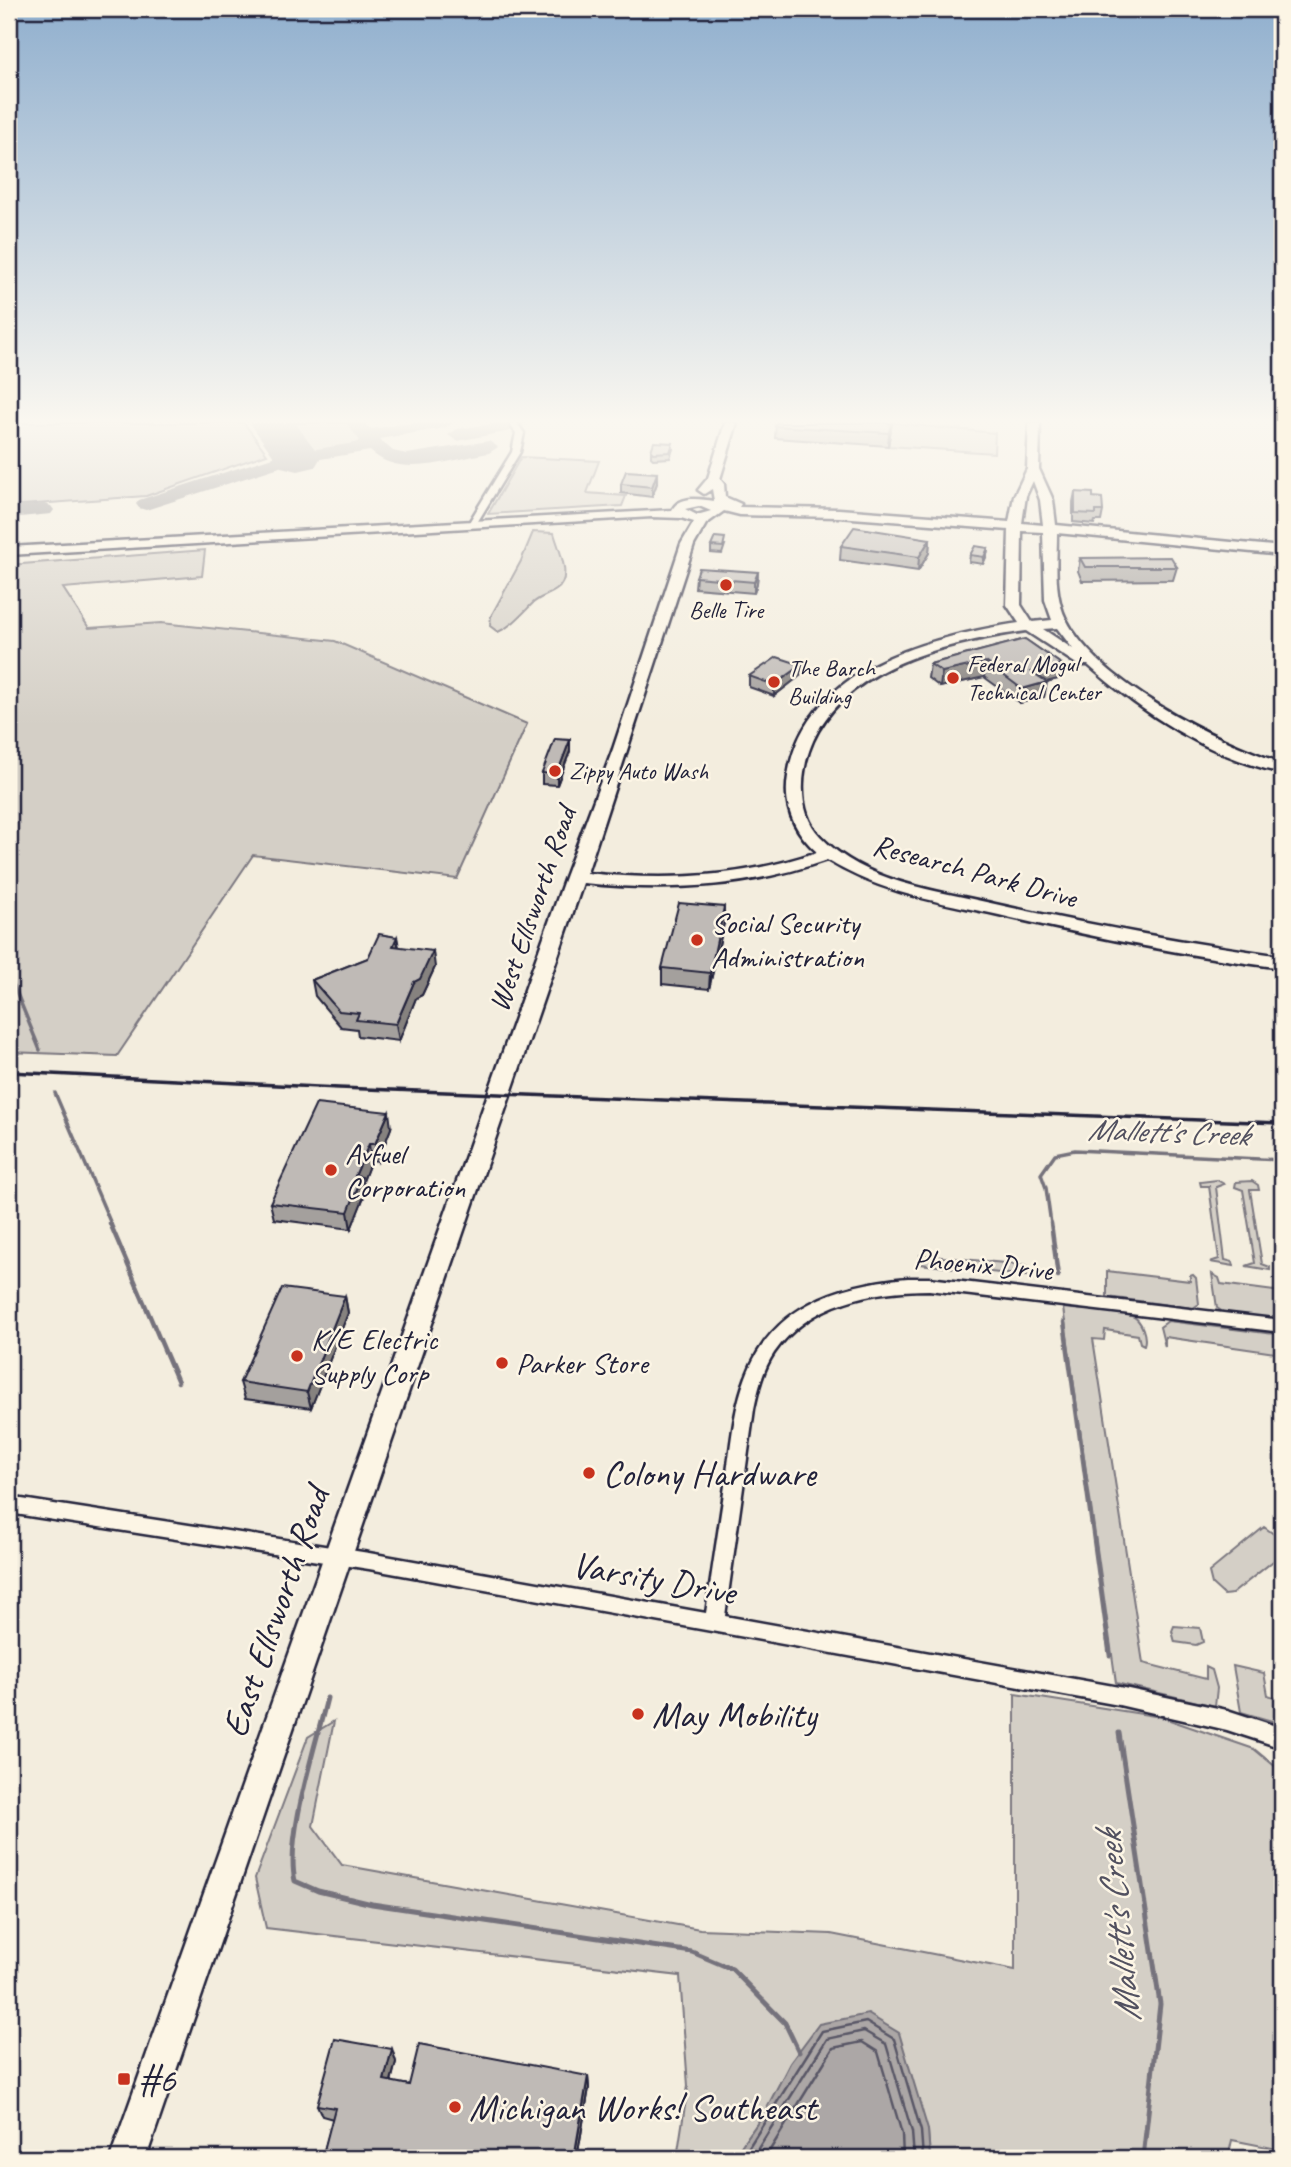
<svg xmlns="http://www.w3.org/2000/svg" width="1291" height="2167" font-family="Caveat,sans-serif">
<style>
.green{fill:#d4cfc6;stroke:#7b7880;stroke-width:2}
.water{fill:#aca7a6;stroke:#75727b;stroke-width:2}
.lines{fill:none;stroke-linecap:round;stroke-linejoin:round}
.shore{stroke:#595766;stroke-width:2.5}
.stream-far2{stroke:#75727b;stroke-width:3.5}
.stream-far1{stroke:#75727b;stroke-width:4.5}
.stream{stroke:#75727b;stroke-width:5}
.taxiway{fill:#8a888c;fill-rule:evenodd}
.runway{fill:#8a888c;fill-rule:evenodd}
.street-casing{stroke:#22223b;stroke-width:5}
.secondary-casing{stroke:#22223b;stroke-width:5}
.street{fill:#fcf5e5;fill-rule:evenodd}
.secondary{fill:#fcf5e5;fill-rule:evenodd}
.rail{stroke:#22223b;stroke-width:3.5}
.wall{fill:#a4a09d;stroke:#22223b;stroke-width:2}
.shaded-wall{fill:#86827f;stroke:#22223b;stroke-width:2}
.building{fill:#bfbab6;stroke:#22223b;stroke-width:2}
.poi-dot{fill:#c8321e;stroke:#fcf5e5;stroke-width:2.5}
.labels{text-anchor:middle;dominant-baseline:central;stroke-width:5;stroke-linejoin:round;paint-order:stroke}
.far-poi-label{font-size:24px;fill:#22223b;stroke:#fcf5e5;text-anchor:start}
.street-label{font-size:30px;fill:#22223b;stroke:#fcf5e5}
.poi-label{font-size:30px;fill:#22223b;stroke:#fcf5e5;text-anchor:start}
.water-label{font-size:32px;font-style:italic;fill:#525160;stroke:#fcf5e5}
.near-poi-label{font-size:37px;fill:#22223b;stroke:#fcf5e5;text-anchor:start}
.near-street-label{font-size:37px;fill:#22223b;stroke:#fcf5e5}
.near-water-label{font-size:38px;font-style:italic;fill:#525160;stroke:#fcf5e5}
</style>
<rect width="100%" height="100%" fill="#f3edde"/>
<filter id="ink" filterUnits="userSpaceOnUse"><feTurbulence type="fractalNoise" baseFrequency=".0143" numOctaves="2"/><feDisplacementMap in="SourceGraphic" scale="14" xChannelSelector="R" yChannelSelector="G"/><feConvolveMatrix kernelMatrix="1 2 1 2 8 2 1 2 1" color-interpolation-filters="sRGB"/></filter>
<g filter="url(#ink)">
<path class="green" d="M9,423H244L267,454L146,496L9,506Z
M288,423H350L363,437C355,451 328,453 313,451Z
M892,423L995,433L994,453L888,446Z
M521,457L599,461L587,493L626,496L622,506L488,514Z
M533,532L554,533C558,549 574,578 556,590C548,596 540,596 532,604C522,614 512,626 498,632L490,626L491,616L521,561Z
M205,550L202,576L63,588L89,628L161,623L335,641L527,724L457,879L253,855L117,1056L9,1052V565Z
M1217,1180L1224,1184L1216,1187L1225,1260L1233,1262L1234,1266L1210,1262L1219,1259L1209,1186H1201L1200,1182Z
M1252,1181L1258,1185L1259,1190H1250L1262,1264L1270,1267V1270L1246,1266L1255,1263L1243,1190L1235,1187L1236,1182Z
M920,1255L1026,1265L1027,1276L920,1264Z
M1107,1271L1190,1281V1276L1193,1275L1196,1278L1199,1304L1193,1308L1107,1297Z
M1212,1274L1219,1278L1221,1284L1282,1292V1320L1223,1312L1217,1308Z
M1063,1308C1084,1311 1112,1309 1132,1316C1142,1320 1147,1337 1144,1345L1140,1343L1138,1335L1105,1330L1104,1340L1093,1339L1143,1663L1206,1679V1667L1212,1670L1217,1688L1215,1706L1116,1683Z
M1168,1321L1282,1335V1354L1165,1337V1347L1160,1327Z
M1264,1527L1282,1540V1554L1232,1594L1224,1595L1212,1584L1209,1572Z
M1174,1626L1200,1628L1203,1642L1196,1645L1175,1642L1172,1631Z
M1233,1666L1264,1673L1268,1695L1282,1700V1724L1241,1712Z
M1015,1694L1161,1717L1254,1749L1282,1772V2150L1232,2140L1228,2158H930L928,2130L763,2115L733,2158H677L688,2086L680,1976L266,1928L255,1878L308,1737L334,1721L313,1826L342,1865L700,1929L831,1934L1015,1970Z"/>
<path class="water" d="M868,2014L899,2033L928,2130L930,2158H733L763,2115L790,2063L819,2024Z"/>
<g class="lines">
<path class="shore" d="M742,2158L822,2031L866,2022L894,2039L921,2131L923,2158
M752,2158L827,2039L864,2031L886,2044L912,2132L914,2158
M765,2158L833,2048L862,2042L878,2052L902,2134L903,2158"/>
<path class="stream-far2" d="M9,974L40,1050
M55,1093L111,1224
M1051,1224L1046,1188L1041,1174L1055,1154L1075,1150L1282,1160"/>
<path class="stream-far1" d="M110,1223L178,1382
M1051,1223L1058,1276
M1064,1322L1108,1642"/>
<path class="stream" d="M1108,1640L1110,1655
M327,1698C316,1745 285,1838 295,1881L318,1891L372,1904L692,1952L732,1969L785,2023L799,2052
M1119,1733L1160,2004L1143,2158"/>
<path class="taxiway" d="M346,423H365L370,429L411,423H453L444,428L379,439L393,451L407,454L489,441L498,447L489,453C453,459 401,480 370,451L289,464L146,510L139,508L136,504L139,500L279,455L361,442Z
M498,423H523L525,425L516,430L457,441L448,435L457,429Z
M44,504L51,506L54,510L51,514L9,518V506Z"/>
<path class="runway" d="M250,423H295L321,457L315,467L298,471L281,467Z"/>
<g class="street-casing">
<path id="street" d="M509,423H517L524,433L520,452L475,526H469L468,524L512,452L516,433Z
M908,1278H929L1282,1320V1332L929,1290C872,1290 809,1303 774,1353C763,1369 758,1390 754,1409L725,1616L1119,1687L1227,1710L1282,1728V1748L1227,1730L1119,1705L369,1569L9,1513V1497L369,1553L706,1613C713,1564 721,1515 728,1465C732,1436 735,1405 746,1377C772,1306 838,1284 908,1278Z"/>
</g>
<g class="secondary-casing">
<path id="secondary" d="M725,423H737L720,479L724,484L725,497L741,504L739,507L839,509L1009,522L1014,496L1027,469L1029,423H1040L1039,469L1053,500L1056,525L1282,547V555L1057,533C1057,561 1053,593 1066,619C1098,683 1216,741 1282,763V773C1210,757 1143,714 1088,665H1078L1026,631C953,642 858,661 818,731C801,761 794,809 820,836C864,883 936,890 995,904C1090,925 1186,943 1282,956V968C1187,956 1092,937 999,915C939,902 880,893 827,860C747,888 667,892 583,883L146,2158H110L565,877L613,749L681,544L694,522L681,518L652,517L9,555V547L672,510C680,495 699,499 714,501L712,489L704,494L698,490L708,478ZM1033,481L1040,500L1043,525L1022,523L1026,496ZM699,506L711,511L697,515L685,509ZM724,511L740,515L839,517L1009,530L1007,605L1019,623C928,637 804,668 788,776C783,806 794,832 817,852C741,878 666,881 587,873L694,545L706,524ZM1022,531L1043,532L1045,600L1052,620L1032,622L1021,605ZM1057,628L1073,649L1043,629Z"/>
</g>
<use href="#street" class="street"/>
<use href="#secondary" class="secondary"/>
<path class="rail" d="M9,1072L339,1088L1282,1123"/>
</g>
<path class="wall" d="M776,423H892L888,446L775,438Z
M673,449L670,458L653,459L651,457V451Z
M657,473V483L652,497L621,493V484Z
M1075,492L1093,497L1103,511L1101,521H1095L1094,524L1073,522V502Z
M930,539L929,553L918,571L840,560L841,546Z
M725,545L722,554L711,553V546Z
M988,548L987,555L983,564L969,562L970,555Z
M1080,558L1177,567L1173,580L1082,581L1078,571Z
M758,572L757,583L754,593L695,588L696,577Z
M1025,639L1061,664L1058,679L1046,682L1044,697L1020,703L984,677L940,687L928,678L930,664Z
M801,675L774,696L749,687V676Z
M570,740V751L557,785L542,784V773Z
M724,907V923L709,989L662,984V968Z
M397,937L399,947L435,967L422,995L416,998L399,1041L358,1036L357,1029L341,1027L315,996L312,980L368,958Z
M391,1128L378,1161L371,1160L363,1181L365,1194L351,1229L274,1219L270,1203Z
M345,1296L348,1313L311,1408L245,1399L240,1382Z
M392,2049L396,2062L391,2082L409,2085L588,2076L589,2088L577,2158H322L333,2119L322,2116L317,2105Z"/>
<path class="shaded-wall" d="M891,423H892L888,446L889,433Z
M657,473V483L652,497V487Z
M930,539L929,553L918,571L919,557Z
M988,548L987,555L983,564L984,557Z
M758,572L757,583L754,593V582Z
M986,662L984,677L940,687L942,672Z
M1061,664L1058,679L1030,686L1032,672Z
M802,665L801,675L774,696V685Z
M1047,682L1044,697L1020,703L1022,689Z
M570,740V751L557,785V774Z
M724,907V923L709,989L710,973Z
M397,937L399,953L393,946Z
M433,951L435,967L422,995L416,998L399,1041L396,1024L414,982Z
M389,1112L391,1128L378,1161L375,1144Z
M369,1144L371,1160L363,1181L365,1194L351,1229L348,1212L355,1176Z
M345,1296L348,1313L311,1408L307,1392Z
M392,2049L396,2062L388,2092L384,2080Z
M588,2076L589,2088L577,2158H574Z"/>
<path class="building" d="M776,423H891L889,433L775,426Z
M654,442L673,443L670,452L653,453L651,451Z
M626,471L657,473L652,487L621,484Z
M1075,492L1093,493V497L1102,498L1103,511H1096V514L1075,513Z
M854,527L930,539L919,557L841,546Z
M715,537L725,538L723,547L711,546Z
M975,546L988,548L984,557L970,555Z
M1171,557L1177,567H1085L1080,558Z
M699,568L758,572L754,582L696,577Z
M1025,639L1061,664L1032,672L1047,682L1022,689L986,662L942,672L930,664Z
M777,657L802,665L774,685L749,676Z
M555,739L570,740L557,774L542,773Z
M679,903L724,907L710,973L662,968Z
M379,934L397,937L393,946L433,951L420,979L414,982L396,1024L356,1020L359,1013L339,1011L312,980L368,958Z
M316,1104L389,1112L375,1144H369L355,1176L362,1177L348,1212L270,1203Z
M282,1288L345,1296L307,1392L240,1382Z
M335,2039L392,2049L384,2080L409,2085L419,2044L588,2076L574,2158H322L335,2108L317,2105Z"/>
</g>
<linearGradient id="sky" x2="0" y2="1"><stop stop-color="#90afce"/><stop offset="0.58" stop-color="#faf7f0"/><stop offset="1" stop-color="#faf7f0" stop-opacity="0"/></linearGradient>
<rect width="1291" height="726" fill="url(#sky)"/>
<g class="poi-dot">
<circle cx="726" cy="585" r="7"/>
<circle cx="953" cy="678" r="7"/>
<circle cx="774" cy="682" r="7"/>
<circle cx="555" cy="771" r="7"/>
<circle cx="697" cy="940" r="7"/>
<circle cx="331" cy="1170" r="7"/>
<circle cx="297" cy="1356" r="7"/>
<circle cx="502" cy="1363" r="7"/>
<circle cx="589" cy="1473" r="7"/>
<circle cx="638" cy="1714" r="7"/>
<rect x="117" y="2072" width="14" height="14" rx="3.5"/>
<circle cx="455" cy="2107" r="7"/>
</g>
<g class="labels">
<g class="far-poi-label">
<text x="726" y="610" text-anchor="middle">Belle Tire</text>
<text x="967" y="664">Federal Mogul<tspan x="967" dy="28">Technical Center</tspan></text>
<text x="788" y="668">The Barch<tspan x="788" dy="28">Building</tspan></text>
<text x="569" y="771">Zippy Auto Wash</text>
</g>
<g class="street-label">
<text transform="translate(975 871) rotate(15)">Research Park Drive</text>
<text transform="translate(532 909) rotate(-71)">West Ellsworth Road</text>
<text transform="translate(983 1264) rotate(5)">Phoenix Drive</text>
</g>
<g class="poi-label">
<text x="711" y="923">Social Security<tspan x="711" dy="34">Administration</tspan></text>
<text x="345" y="1153">Avfuel<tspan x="345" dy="34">Corporation</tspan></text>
<text x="311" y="1339">K/E Electric<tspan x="311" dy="34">Supply Corp</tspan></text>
<text x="516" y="1363">Parker Store</text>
</g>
<g class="water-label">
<text transform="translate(1168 1132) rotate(2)">Mallett's Creek</text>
</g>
<g class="near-poi-label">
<text x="603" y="1473">Colony Hardware</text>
<text x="652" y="1714">May Mobility</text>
<text x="138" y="2079">#6</text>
<text x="469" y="2107">Michigan Works! Southeast</text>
</g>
<g class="near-street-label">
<text transform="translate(654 1578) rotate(10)">Varsity Drive</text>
<text transform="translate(275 1612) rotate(-71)">East Ellsworth Road</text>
</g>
<g class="near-water-label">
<text transform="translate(1118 1927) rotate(-96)">Mallett's Creek</text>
</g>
</g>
<rect width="1291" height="2167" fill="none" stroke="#fcf5e5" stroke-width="35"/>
<rect x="18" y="18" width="1256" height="2132" fill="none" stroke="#22223b" stroke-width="2.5" filter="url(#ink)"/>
</svg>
